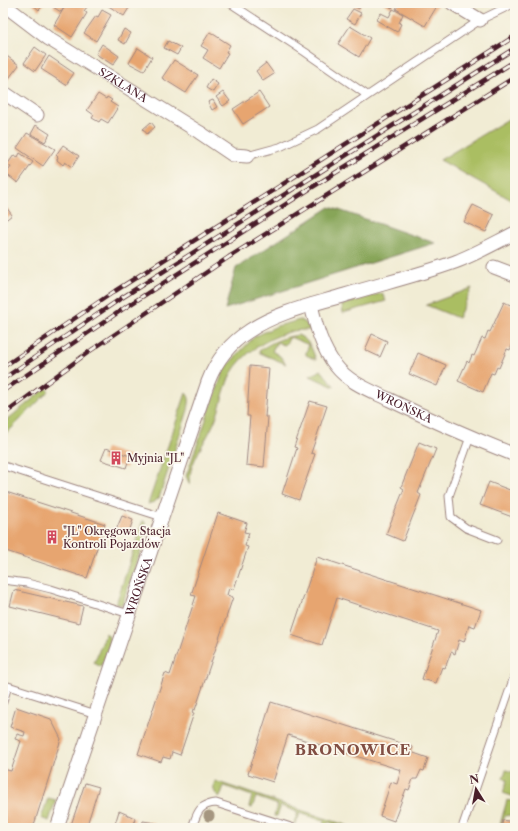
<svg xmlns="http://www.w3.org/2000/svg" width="518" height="831" font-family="'Libre Caslon Text',serif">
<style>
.green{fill:#aabe62;stroke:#7a6e46}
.forest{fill:#87a558;stroke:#686242}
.building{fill:#e7a570}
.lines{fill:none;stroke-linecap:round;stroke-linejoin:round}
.service-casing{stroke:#9e8680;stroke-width:9}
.minor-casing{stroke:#9e8680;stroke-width:15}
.service{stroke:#fff;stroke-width:7}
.minor{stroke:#fff;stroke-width:13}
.rail-casing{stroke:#4a1f2b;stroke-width:4.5}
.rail{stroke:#fbf7ec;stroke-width:3;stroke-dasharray:9;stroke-linecap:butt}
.tree{fill:#a59680}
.labels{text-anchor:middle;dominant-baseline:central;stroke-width:3.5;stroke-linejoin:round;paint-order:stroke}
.street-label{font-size:11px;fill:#4a1f2b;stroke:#fbf7ec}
.poi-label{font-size:11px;fill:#4a1f2b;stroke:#fbf7ec;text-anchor:start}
.district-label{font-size:15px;font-weight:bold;letter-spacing:1px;fill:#814e43;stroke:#fbf7ec}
</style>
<rect width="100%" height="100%" fill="#fbf7ec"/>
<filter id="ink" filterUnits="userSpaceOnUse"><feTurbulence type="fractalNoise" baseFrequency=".025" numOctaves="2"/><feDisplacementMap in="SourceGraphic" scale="8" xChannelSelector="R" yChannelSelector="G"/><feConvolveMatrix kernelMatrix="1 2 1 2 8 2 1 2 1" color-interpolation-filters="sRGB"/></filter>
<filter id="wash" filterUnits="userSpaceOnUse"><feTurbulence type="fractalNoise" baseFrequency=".012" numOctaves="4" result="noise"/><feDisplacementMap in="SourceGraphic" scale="16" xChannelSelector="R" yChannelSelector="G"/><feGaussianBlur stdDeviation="0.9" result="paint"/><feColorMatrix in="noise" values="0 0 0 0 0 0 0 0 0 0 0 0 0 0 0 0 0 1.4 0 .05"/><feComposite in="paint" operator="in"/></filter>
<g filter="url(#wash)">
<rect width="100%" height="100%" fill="#f1ecd4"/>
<path class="green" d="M515,115V202L440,160Z
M472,288L458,318L426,305Z
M382,293L386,301L343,313L342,305Z
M300,320L306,323L310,330C303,330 295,330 289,332C266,339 243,353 231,374C223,390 221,408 214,423C207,439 196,453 191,470C190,474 190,480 190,485L186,476L224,369L254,337L277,326Z
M298,335C309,340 312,348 316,360L306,355V352L309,345L290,337L286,344L284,345L277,342L272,351L280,356L286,364L260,353L259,351C271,342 284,337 298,335Z
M321,370L334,386V387L310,376Z
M46,388L49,391L3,437V423Z
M186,393C191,398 189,403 188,410L159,498L154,502L148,504Z
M143,520L146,524L148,531L122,605L116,604Z
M106,633C115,641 104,658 101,667L94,663Z
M506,770L515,773V797L503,793L507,780L503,778Z
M215,781L354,828H347L328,822L326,828H322L324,821L300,813L296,824L294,823L298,812L281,806L277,816H274L278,805L256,797L252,808L249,807L252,796L224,786L220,797C214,794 212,788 215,781Z
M48,798L56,800L49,821L41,818Z
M507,800L515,802V814L505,816L501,828H499Z"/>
<path class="forest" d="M330,207L435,243L225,309L236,268Z"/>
<g id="blocks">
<path class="building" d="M31,3H45L39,10Z
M56,3H90L84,11L87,13L72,37L54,25L64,8L61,12L53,7Z
M104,3H132L124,16Z
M348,3H362L359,9Z
M383,3H395L392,8Z
M399,3H432L437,6L425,26L396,9Z
M353,9L361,13L355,24L346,19Z
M393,9L403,14L399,23L401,24L397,32L376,20L381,13L389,17Z
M102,10L111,15L96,41L84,33L96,16L98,17Z
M350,26L370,38L359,57L338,44Z
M124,29L131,33L125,44L118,40Z
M210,32L230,45L226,52L228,53L219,68L203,58L208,50L201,46Z
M168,41L181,48L177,55L164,48Z
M102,44L119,56L113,65L96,54Z
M35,47L46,55L35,71L24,63Z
M138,48L152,57L144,71L129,63Z
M4,54L19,65L3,86V55Z
M49,56L74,73L66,85L41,69Z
M174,60L198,75L186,93L162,78Z
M266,63L274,74L263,81L256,71Z
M211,79L218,84L213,92L206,88Z
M223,92L230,101L223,106L216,97Z
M259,92L269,107L243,124L233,109Z
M98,94L106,99L107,97L112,100L110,102L118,107L108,123L101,119L99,122L92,118L94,115L87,110Z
M213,100L217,107L212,110L208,102Z
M151,122L155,127L147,134L143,129Z
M36,125L50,134L45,142L31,134Z
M27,133L55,149L43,166L17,148Z
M63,145L79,156L72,167L65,162L63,165L57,160L58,157L56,155Z
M20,153L33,162L18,183L6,174L11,167L7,165L14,155L18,157Z
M3,203L12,215L3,222Z
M473,205L494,215L486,232L464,222Z
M504,302L515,307V343H513L510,350L507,349L499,368L497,367L494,374L491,373L483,392L458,381L467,361L469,363L472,355L474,356L482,338L485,339L488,331L490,332Z
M372,334L387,341L380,357L365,350Z
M418,353L446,365L437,386L409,374Z
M250,366L269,368L265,417H268L264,467L246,465L250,416H247Z
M310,401L327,406L311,453L315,454L299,500L282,494L297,448L294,447Z
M419,442L436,449L418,493L421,495L403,541L386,534L404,489L401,487Z
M106,448L130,456L126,468L101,460Z
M489,482L515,492V518L480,505Z
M3,491L105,524L87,578L3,550Z
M218,513L247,523L244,532L249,533L245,546L248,547L234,589L229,588L227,595L233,597L195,710L193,709L192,713H194L180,755L172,752L170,759L163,757L161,762L138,754L165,673L170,675L196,596L191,595Z
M122,516L133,520L128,535L116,530Z
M317,557L481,610L475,627L469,625L464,642L459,640L455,654L451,652L445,668L442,667L436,683L422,679L438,631L337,598L322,645L291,635Z
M14,590L83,606L79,623L10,606Z
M271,702L413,747L411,752L428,758L424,771L421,770L417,779H413L409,790L406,789L394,821L380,816L391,782L397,784L401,770L288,735L273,782L248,774Z
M16,707L51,719L61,739L33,828H3V769L11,771L21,741L15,739L17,734L24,736L25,732L10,727Z
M85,783L99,787L86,828H70Z
M119,811L135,818L134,824L142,826L143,821L155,823L153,828H120L121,825L115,824Z
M503,820L508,821L515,820V828H501Z"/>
</g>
</g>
<g filter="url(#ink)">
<use href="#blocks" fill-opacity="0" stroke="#9e8680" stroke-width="1"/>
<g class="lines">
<g class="service-casing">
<path id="service" d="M230,3L305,52L367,95
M247,156L280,147L318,129L480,20L515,3
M470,437L449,496L451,517L466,528L497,540
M4,466L162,517
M3,580L27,583L51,589L129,614
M3,702L8,686L96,714
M192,828C197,814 198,804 216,803L294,828
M462,828L515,674"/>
</g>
<g class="minor-casing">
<g id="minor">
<path d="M452,3L480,20"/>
<path id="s1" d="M3,4L49,39L199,132L233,155L247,156"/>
<path d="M3,92L37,115"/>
<path d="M494,267L515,275"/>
<path id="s2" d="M311,305C316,326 322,349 336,366C349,383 372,391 390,400C431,420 472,438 515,455"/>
<path id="s3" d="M57,828L208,382C216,361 230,343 249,331C277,312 312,305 345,295C381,284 419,275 455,262C476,254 495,243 515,233"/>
</g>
</g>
<use href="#service" class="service"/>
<use href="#minor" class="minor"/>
<g class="rail-casing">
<path id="rail" d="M3,367L115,291L515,36
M3,379L120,299L515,48
M3,391L126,307L311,188L515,61
M3,415L90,351L229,257L515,77"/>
</g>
<use href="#rail" class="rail"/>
</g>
<circle class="tree" cx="209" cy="816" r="5.5"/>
</g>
<defs>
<g id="building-bare" transform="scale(1.08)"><path d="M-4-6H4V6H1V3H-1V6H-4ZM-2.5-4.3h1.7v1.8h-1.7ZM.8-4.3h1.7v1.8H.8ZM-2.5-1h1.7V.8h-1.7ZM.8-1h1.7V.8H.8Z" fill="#d1495b" stroke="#fbf7ec" stroke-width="2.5" paint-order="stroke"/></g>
</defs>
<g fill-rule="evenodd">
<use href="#building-bare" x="116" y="458"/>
<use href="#building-bare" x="52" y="537"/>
</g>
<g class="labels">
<g class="street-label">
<text stroke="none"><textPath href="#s1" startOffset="145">SZKLANA</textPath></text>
<text stroke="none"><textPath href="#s2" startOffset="146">WROŃSKA</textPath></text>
<text stroke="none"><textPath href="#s3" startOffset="255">WROŃSKA</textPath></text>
</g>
<g class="poi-label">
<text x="127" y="458">Myjnia "JL"</text>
<text x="63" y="531">"JL" Okręgowa Stacja<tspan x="63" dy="13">Kontroli Pojazdów</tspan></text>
</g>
<g class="district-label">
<text x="353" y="749">BRONOWICE</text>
</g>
</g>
<rect width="518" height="831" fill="none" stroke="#fbf7ec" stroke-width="16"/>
<g transform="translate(476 789) rotate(349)" stroke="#fbf7ec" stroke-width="3" paint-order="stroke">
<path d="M0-3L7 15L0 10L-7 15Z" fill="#4a1f2b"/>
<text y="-6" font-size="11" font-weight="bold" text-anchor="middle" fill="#4a1f2b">N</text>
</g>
</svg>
